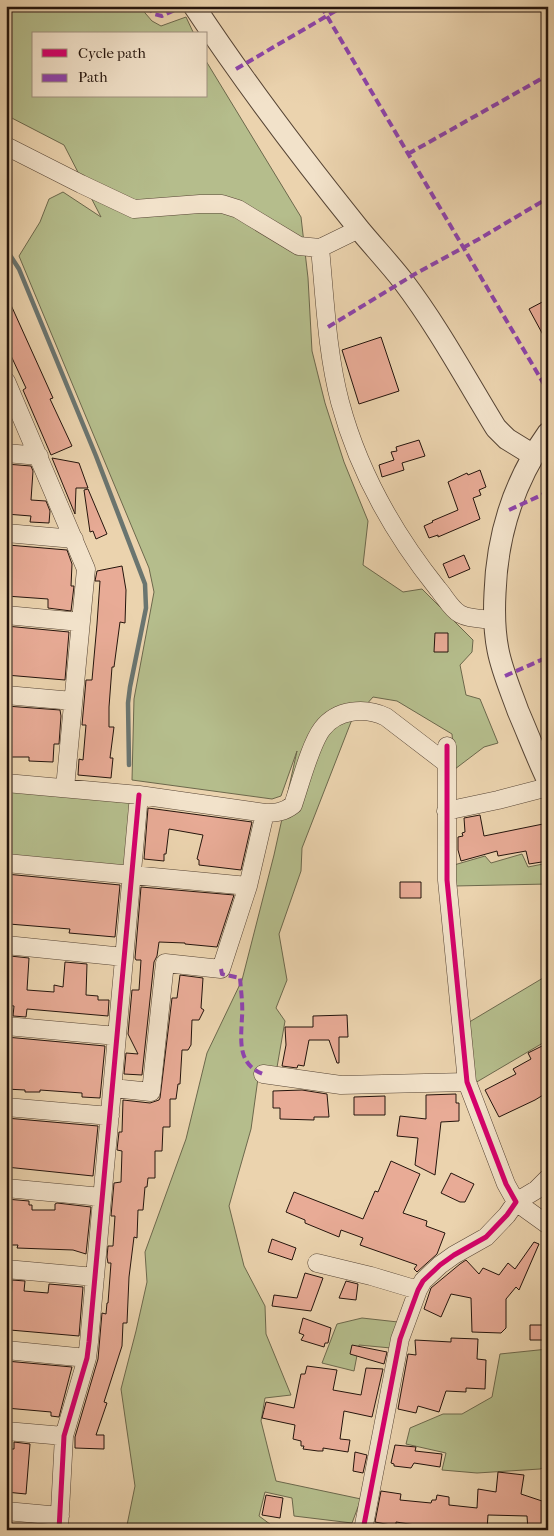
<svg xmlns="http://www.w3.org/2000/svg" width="554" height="1536" font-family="'IM FELL French Canon',serif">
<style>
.green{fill:#b5bd8c;stroke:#6c684c}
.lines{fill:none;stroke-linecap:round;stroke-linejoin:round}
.stream{stroke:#6a7570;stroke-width:4.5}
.building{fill:#e8ab96;stroke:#24140c}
.minor-casing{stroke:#564434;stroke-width:19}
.tertiary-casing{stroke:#564434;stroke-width:23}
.minor{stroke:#f2e2ca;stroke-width:18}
.tertiary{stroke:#f2e2ca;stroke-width:21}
.quiet{stroke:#8e44ad;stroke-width:4;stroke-dasharray:8 4;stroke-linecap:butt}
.cycleway-casing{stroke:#f2e2ca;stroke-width:8}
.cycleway{stroke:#d6006c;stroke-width:5}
</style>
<rect width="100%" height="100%" fill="#ebd3ae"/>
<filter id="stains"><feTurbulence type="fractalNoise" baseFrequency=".004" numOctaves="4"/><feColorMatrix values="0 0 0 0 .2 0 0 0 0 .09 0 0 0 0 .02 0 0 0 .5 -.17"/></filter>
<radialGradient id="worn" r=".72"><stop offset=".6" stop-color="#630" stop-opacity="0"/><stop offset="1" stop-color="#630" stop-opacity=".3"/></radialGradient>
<path class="green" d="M6,6H139L152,21L161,26L186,17L194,34H34V96H206V61L301,217L308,278L312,351L325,403L344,462L368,521L363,565L403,592L422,589L473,640L472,652L460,665L466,695L480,699L498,743L484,747L455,769L452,734L397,701L373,697L351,722L302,848L301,871L279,934L287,980L276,1008L285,1021L276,1073L259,1071L251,1129L229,1206L244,1266L265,1306L266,1334L291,1395L265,1398L261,1421L276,1481L361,1499L352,1523L294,1516L292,1498L265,1492L259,1516L278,1530H126L135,1486L121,1389L136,1331L147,1282L145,1252L186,1139L207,1053L242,980L274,855L297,751L281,796L272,799L132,780L134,699L154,592L149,568L19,256L40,222L49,199L63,192L101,217L64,145L6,115Z
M6,790L128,802L132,807L126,864L122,868L6,858Z
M522,854L528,867L548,863V884L455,886L454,865L485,856L491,863Z
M548,975V1040L475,1083L466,1024Z
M362,1318L398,1322L391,1348L359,1345L354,1371L322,1363L337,1324Z
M548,1349V1466L540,1469L477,1473L442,1470L446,1453L406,1444L410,1428L443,1414H462L492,1397L500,1354Z"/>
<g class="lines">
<path class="stream" d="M6,249L19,269L96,456L145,584L146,608L130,687L128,703L129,765"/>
</g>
<path class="building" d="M6,294L53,398L50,399L72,446L51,455L23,390L26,388L6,345Z
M548,299V344L529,309Z
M381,337L399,391L359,404L342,350Z
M419,440L425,456L402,463L404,470L382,477L379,465L394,460L391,452L397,451L396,447Z
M52,458L79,463L88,488H76L75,514Z
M6,464L31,466L33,471L31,500L46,501L50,511L49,523L30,522L31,516L6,514L8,490L6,489Z
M480,470L486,487L479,490L481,495L473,498L480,519L438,537V535L429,538L424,526L433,522L432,521L458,510L448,482L467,473L468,475Z
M88,489L107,534L96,539L93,531L90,532L84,490Z
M8,545L67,550L72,564L71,586H74L71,611L48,608V599L6,596V552H8Z
M464,555L470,569L449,578L443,564Z
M122,566L126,590L125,623L120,622L114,667H112L109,707V727H114L110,758H113L111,778L78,775L79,759L83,760L86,725H82L86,680H92L97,624L100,581H95L97,571Z
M6,626L69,632L65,680L6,675Z
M435,633H448V652H434Z
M6,706L60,710L61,716L59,744H54L53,762L29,761V757H6Z
M148,808L252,822L241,870L199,865V860L197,859L203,835L169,829L166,854H164V861L144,859Z
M480,815L484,836L543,824L548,850V861L529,864L526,851L498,856L497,851L461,861L458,850V837L463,836L462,833L465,832L464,818Z
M6,874L120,885L115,937L69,933L70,929L9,924V909H7L9,889H6Z
M400,882H421V898H400Z
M141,887L234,895L217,947L185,944V943L159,942L157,956L154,962L142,1075L124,1074L126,1053L138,1054L128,1034L132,990H139L141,960H136L135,958Z
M10,956L29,958L27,990L54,992V985L63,987L65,962L87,964L86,995L98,996V1000H109L108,1016L27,1009L26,1017L13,1016L14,1006L6,1005Z
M180,975L203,978L201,1008L204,1010L199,1020H192L191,1045L188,1050H182L180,1084H178L176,1099H170V1127H163L162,1151H155V1178H148L147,1187H145L143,1210H138L137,1238L134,1237L129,1277L127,1323H123L122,1346L104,1402L107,1403L96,1435H104V1449L75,1448V1437L98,1359L102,1313L106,1314L107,1303H108L111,1263H108L107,1257L108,1246H113L115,1216H111L114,1183L121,1182L122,1151L117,1150L119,1132H122L123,1100L150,1103L159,1100L160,1098L172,998H177Z
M347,1015L348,1037H339V1063H337L329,1040H309L304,1066L298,1065L297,1068L282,1066L286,1045L285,1027H313V1016Z
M6,1037L105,1046L100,1098L82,1097V1093L40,1090V1092H25V1090L6,1089Z
M548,1043V1092L535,1100L499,1117L485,1090L516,1074L513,1069L531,1059L528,1053Z
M302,1090L327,1094L329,1117H314V1120L280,1119V1108H273V1091Z
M456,1094V1103H459V1121L441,1122L435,1175L415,1165L418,1138L397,1136L400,1116L426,1119V1095Z
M385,1096V1115H354V1097Z
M6,1118L98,1126L93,1176L6,1167Z
M391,1161L420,1174L403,1213L427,1221L426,1226L445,1233L437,1254L417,1272L414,1269L417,1265L360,1245L363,1238L341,1230L339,1237L305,1223V1220L286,1212L294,1192L363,1219L375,1191L378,1192Z
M451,1173L474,1184L465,1202H460L441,1193Z
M6,1199L29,1201V1205H32V1210H55V1204L57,1203L91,1207L86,1254L73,1250L17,1248L18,1245H6Z
M272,1239L296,1248L292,1260L268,1252Z
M534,1242L539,1244L519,1290L516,1287L506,1299V1328L501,1333L472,1332L471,1298L451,1294L441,1317L424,1309L431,1288L460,1264L466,1260L479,1274L483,1268L499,1275L508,1263L515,1269Z
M305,1273L323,1278L311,1311L272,1306L274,1295L297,1298Z
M12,1280L25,1281L24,1291L48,1293L49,1284L83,1287L79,1336L10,1330Z
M346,1281L358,1284L356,1300L339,1298Z
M303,1318L331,1328L328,1343H325L324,1347L301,1340L304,1335L299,1333Z
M530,1325H548V1340H530Z
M451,1338L478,1339L477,1359L486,1360L485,1389L466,1388V1392L446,1391L439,1412L418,1406L416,1413L398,1409L408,1354L416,1355L415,1340L451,1342Z
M352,1345L387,1352L384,1364L350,1354Z
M6,1361L72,1367L59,1417L51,1416V1412L6,1408Z
M307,1366L337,1370L333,1390L361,1395L366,1368L383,1369L372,1417L344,1411L340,1439L350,1440L348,1452L323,1448V1451H318L303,1449L304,1446H301V1441L293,1439L295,1425L262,1418L266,1402L294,1408L301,1374H305Z
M14,1442L30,1444L26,1494L6,1492L9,1449H14Z
M395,1445L416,1447L415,1451L442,1454L440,1467L414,1463L411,1468L394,1466V1464L391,1463Z
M355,1452L367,1455L363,1473L353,1471Z
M498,1472L524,1475L521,1494L542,1501V1530H528L527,1516L488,1515L487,1530L435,1528V1530H422V1526L396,1522V1526L375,1522L381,1491L401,1494L400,1500L431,1503L432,1500H436L437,1495L449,1497V1505L477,1508L478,1489L496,1492Z
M266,1495L283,1498L280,1518L262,1515Z"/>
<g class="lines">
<g class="minor-casing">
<path id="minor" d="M6,146L81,184L134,209L200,204H222L238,209L251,217L299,246L320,248
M359,229L320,248C325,299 327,353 340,402C358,470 394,534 438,589C445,597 451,609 460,614C469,619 484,619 494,620
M6,381L86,569L65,788
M6,453L39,456
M6,533L74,539
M6,615L80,622
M6,695L73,701
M6,783L139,795L265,813C276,813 284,812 293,805C300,785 310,745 322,729C337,709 365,707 386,717L446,763
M446,811L498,800L548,787
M6,863L248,886
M6,945L124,957
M6,1026L117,1036
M263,1074L341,1085L467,1082
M113,1088L151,1092L165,963L221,969L248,886L265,813
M6,1107L110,1116
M548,1178L536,1190L516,1202L548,1225
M6,1188L102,1197
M317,1263L371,1276L418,1290
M6,1269L95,1277
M6,1350L87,1358
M6,1431L64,1436
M6,1511L60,1516
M59,1530L64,1436L87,1358L89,1342L139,795
M363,1530L400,1339L418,1290L423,1281L440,1265L454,1255L486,1237L507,1215L516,1202L506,1184L467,1082L447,880V746"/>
</g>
<g class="tertiary-casing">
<path id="tertiary" d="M194,6C245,83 301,157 359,229C373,246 389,263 403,281C438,327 466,379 496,428L507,439L533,455
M548,433C514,481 497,534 495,593C494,612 494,630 498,650C502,671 511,691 518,711C528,734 537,758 548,781"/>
</g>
<use href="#minor" class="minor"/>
<use href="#tertiary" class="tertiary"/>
<path class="quiet" d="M147,6L154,14L162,16L183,6
M321,6L548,391
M236,69L344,6
M408,154L548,75
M328,327L415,274L479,239L548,198
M509,510L548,492
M505,676L548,657
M221,969L222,974L240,978C241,991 243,1005 242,1017C241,1040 237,1064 263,1074"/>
<g class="cycleway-casing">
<path id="cycleway" d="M59,1530L64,1436L87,1358L89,1342L139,795
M363,1530L400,1339L418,1290L423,1281L440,1265L454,1255L486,1237L507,1215L516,1202L506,1184L467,1082L447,880V746"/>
</g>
<use href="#cycleway" class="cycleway"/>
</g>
<rect width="554" height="1536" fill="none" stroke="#ebd3ae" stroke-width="25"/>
<rect x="8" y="8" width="539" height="1521" fill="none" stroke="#24140c" stroke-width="2.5"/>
<rect x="12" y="12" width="529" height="1511" fill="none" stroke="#24140c"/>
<rect x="32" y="32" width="175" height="65" fill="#f2e2ca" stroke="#a0907e"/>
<rect x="42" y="49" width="25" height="8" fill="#d6006c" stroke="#a0907e"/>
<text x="78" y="58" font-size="15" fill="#24140c">Cycle path</text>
<rect x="42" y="74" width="25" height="8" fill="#8e44ad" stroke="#a0907e"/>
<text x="78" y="82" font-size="15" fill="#24140c">Path</text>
<rect width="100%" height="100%" filter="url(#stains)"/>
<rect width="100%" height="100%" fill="url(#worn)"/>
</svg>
